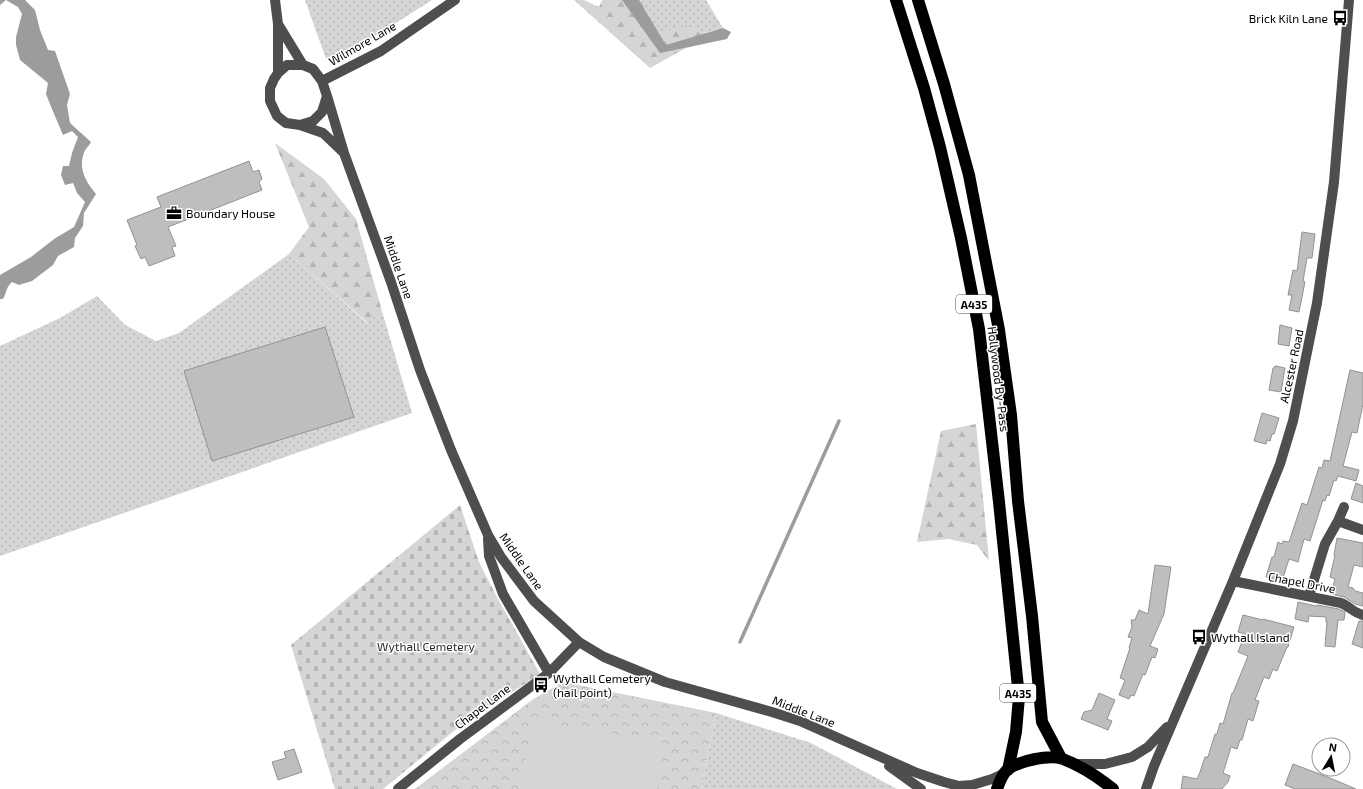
<svg xmlns="http://www.w3.org/2000/svg" width="1363" height="789" font-family="'Exo 2',sans-serif">
<style>
.grass{fill:url(#grass-dots)}
.forest{fill:url(#forest-firs)}
.cemetery{fill:url(#cemetery-stones)}
.park{fill:url(#park-crowns)}
.garden{fill:#d5d5d5}
.water{fill:#9c9c9c}
.lines{fill:none;stroke-linecap:round;stroke-linejoin:round}
.stream{stroke:#9c9c9c;stroke-width:3.5}
.building{fill:#bebebe;stroke:#929292}
.minor{stroke:#4e4e4e;stroke-width:10}
.highway{stroke:#000;stroke-width:12}
.labels{text-anchor:middle;dominant-baseline:central;stroke-width:3;stroke-linejoin:round;paint-order:stroke}
.shield{fill:#fff;stroke:#4c4c4c;stroke-width:1}
.shield-label{font-size:11px;font-weight:bold;fill:#000}
.poi-label{font-size:12px;fill:#000;stroke:#fff;text-anchor:start}
.street-label{font-size:12px;fill:#000;stroke:#fff}
.park-label{font-size:12px;fill:#2c2c2c;stroke:#fff}
</style>
<defs>
<pattern id="grass-dots" width="8" height="8" patternUnits="userSpaceOnUse"><rect width="8" height="8" fill="#d5d5d5"/><path d="M2 2h.1M6 6h.1" fill="none" stroke="#b5b5b5" stroke-width="1.8" stroke-linecap="round"/></pattern>
<pattern id="forest-firs" width="22" height="20" patternUnits="userSpaceOnUse"><rect width="22" height="20" fill="#d5d5d5"/><path d="M5 1l3.5 6h-7zM16 11l3.5 6h-7z" fill="#b5b5b5"/></pattern>
<pattern id="cemetery-stones" width="16" height="16" patternUnits="userSpaceOnUse"><rect width="16" height="16" fill="#d5d5d5"/><path d="M2 7V4a2 2 0 0 1 4 0v3zM10 15v-3a2 2 0 0 1 4 0v3z" fill="#b5b5b5"/></pattern>
<pattern id="park-crowns" width="20" height="18" patternUnits="userSpaceOnUse"><rect width="20" height="18" fill="#d5d5d5"/><path d="M2 6a3 3 0 1 1 6 0M12 15a3 3 0 1 1 6 0" fill="none" stroke="#b5b5b5"/></pattern>
</defs>
<rect width="100%" height="100%" fill="#fff"/>
<path class="grass" d="M305,0H432L336,61L326,59Z
M640,0H706L723,28L705,33L685,26L661,38Z
M289,254L367,323L382,311L412,413L0,556V346L60,318L97,296L125,325L156,341L179,333Z
M716,713L811,743L897,789H701Z"/>
<path class="forest" d="M574,0H584L599,7L602,0H640L661,38L669,30L686,26L705,33L711,42L686,48L650,68Z
M275,143L324,179L356,219L382,311L368,323L289,254L309,227Z
M976,424L989,561L977,545L948,539L917,542L941,431Z"/>
<path class="cemetery" d="M460,505L479,562L498,599L540,674L460,726L383,789H335L291,645Z"/>
<path class="park" d="M563,682L716,713L701,789H415L532,700Z"/>
<path class="garden" d="M532,720L665,743L657,789H520Z"/>
<path class="water" d="M0,0H25L35,10L40,30L48,50L55,51L70,94L67,105L70,123L91,142C89,146 85,149 84,153C78,169 86,182 96,194L84,213L83,226L75,238L74,247L58,256L53,265L32,281L19,285L12,282C6,287 7,292 3,299H0V275L31,257L54,239L74,227L85,202L77,193L73,183L65,185L61,175L63,166H69L72,153L78,137L72,131L63,135L52,109L46,94L48,83L20,60L16,45V37L22,14L18,7L6,0L0,5Z
M622,0H639L666,45L723,28L731,32L727,39L660,53Z"/>
<g class="lines">
<path class="stream" d="M740,642L839,421"/>
</g>
<path class="building" d="M249,161L253,172L259,170L262,179L259,182L262,190L168,227L176,246L172,247L175,256L149,266L145,257L141,259L135,246L137,245L127,220L161,207L157,197Z
M1302,232L1315,234L1312,258H1307L1303,281L1305,282L1299,312L1289,310L1292,295H1288L1293,270L1297,271Z
M1280,325L1292,328L1289,346L1278,344Z
M325,327L354,417L212,461L184,371Z
M1275,366L1285,368L1281,392L1269,390L1273,368H1274Z
M1350,370L1363,373V404L1357,433L1352,432L1343,466L1359,470L1356,481L1338,476L1336,481L1334,480L1329,496L1327,495L1325,501L1323,500L1310,541L1304,539L1298,562L1289,559L1282,581L1266,577L1272,557H1274L1278,542L1282,544L1283,541L1289,542L1302,503L1307,505L1319,467L1322,468L1324,460L1330,461Z
M1262,413L1279,418L1274,434H1272L1270,441L1267,440L1266,444L1254,441Z
M1356,483L1363,486V503L1351,499Z
M1337,538L1363,543V567L1354,565L1348,587L1353,588L1355,591L1363,593V606L1355,604L1344,597L1331,594L1335,579L1330,577L1335,555H1334Z
M1155,565L1171,567L1164,614L1150,646L1158,649L1155,658L1152,657L1145,675L1143,674L1134,696L1131,695L1129,699L1119,695L1125,680L1120,678L1130,648H1129L1132,638L1128,637L1132,627L1131,620H1135L1139,610L1148,614Z
M1298,602L1316,606L1317,605L1339,609L1345,612L1344,620H1338L1335,647L1325,646L1327,622H1326V617L1309,616L1308,622L1295,619Z
M1243,615L1263,620V619L1294,627L1288,647H1287L1277,671L1273,669L1269,679L1264,677L1255,700L1259,701L1253,721L1248,719L1242,740H1240L1237,749L1231,747L1223,773L1230,776L1228,782L1222,789H1181L1183,776L1197,779L1200,772L1205,757H1208L1215,734H1217L1220,723L1223,724L1232,693H1233L1248,656L1238,652L1245,634L1238,632Z
M1359,621H1363V648L1352,644Z
M1099,693L1115,700L1107,719L1112,721L1108,730L1081,719L1084,712L1092,710Z
M294,749L302,772L278,780L272,762L286,758L284,752Z
M1293,764L1330,778L1356,789H1295L1285,785Z"/>
<g class="lines">
<path class="minor" d="M275,0L278,24V73
M278,24L303,65
M287,65H303L313,69L322,81L327,96L322,112L313,121L300,125L286,123L277,116L270,101V88L274,79L278,73Z
M322,81L381,51L455,0
M327,96L344,153L391,282L420,370L451,450L488,535L501,557L534,601L579,642L604,657L665,682L772,712L800,721L917,773L944,782L959,786L972,785L992,779L1005,773
M300,125L323,133L344,153
M1338,521L1363,530
M488,538L489,556L503,594L549,673
M1233,581L1341,603C1349,606 1354,613 1363,615
M1309,596L1325,544L1338,521L1344,507
M1075,764H1105L1132,757L1148,747L1167,727
M889,766L921,789
M398,789L460,739L549,673L579,642
M1146,789L1154,766L1233,581L1280,464L1293,421L1317,303L1334,182L1349,0"/>
<path class="highway" d="M896,0L924,88L940,147L961,238L979,329L999,502L1019,697L1016,732L1008,770
M918,0L944,84L969,175L999,330L1011,415L1018,501L1032,616L1042,722L1061,758
M997,789C999,783 1003,774 1007,770C1018,761 1050,754 1063,759C1081,766 1098,777 1113,789"/>
</g>
<defs>
<g id="bus-bare" transform="scale(1.2)"><path d="M-5-6H5V4H4V6H2V4H-2V6H-4V4H-5ZM-3.5-4V0h7V-4ZM-3.5 1.2v1.5H-2V1.2ZM2 1.2v1.5H3.5V1.2Z" fill="#000" stroke="#fff" stroke-width="2.5" paint-order="stroke"/></g>
<g id="office-bare" transform="scale(1.2)"><path d="M-6-3h4V-5.5h4V-3h4V5H-6ZM-1-4.5V-3h2v-1.5ZM-6 0V1H6V0Z" fill="#000" stroke="#fff" stroke-width="2.5" paint-order="stroke"/></g>
</defs>
<g fill-rule="evenodd">
<use href="#bus-bare" x="1340" y="18"/>
<use href="#office-bare" x="174" y="213"/>
<use href="#bus-bare" x="1199" y="637"/>
<use href="#bus-bare" x="541" y="685"/>
</g>
<g class="labels">
<g class="shield">
<rect x="956" y="295" width="36" height="18" rx="3"/>
<rect x="1000" y="684" width="36" height="18" rx="3"/>
</g>
<g class="shield-label">
<text x="974" y="304">A435</text>
<text x="1018" y="693">A435</text>
</g>
<g class="poi-label">
<text x="1328" y="18" text-anchor="end">Brick Kiln Lane</text>
<text x="186" y="213">Boundary House</text>
<text x="1211" y="637">Wythall Island</text>
<text x="553" y="678">Wythall Cemetery<tspan x="553" dy="14">(hail point)</tspan></text>
</g>
<g class="street-label">
<text transform="translate(362 43) rotate(-30)">Wilmore Lane</text>
<text transform="translate(399 267) rotate(71)">Middle Lane</text>
<text transform="translate(1291 366) rotate(-78)">Alcester Road</text>
<text transform="translate(999 379) rotate(83)">Hollywood By-Pass</text>
<text transform="translate(522 561) rotate(55)">Middle Lane</text>
<text transform="translate(1302 582) rotate(11)">Chapel Drive</text>
<text transform="translate(482 706) rotate(-37)">Chapel Lane</text>
<text transform="translate(804 711) rotate(21)">Middle Lane</text>
</g>
<g class="park-label">
<text x="426" y="646">Wythall Cemetery</text>
</g>
</g>
<g transform="translate(1331 757) rotate(10)"><circle r="19" fill="#ffffff" stroke="#999999"/>
<path d="M0-3L7 15L0 10L-7 15Z" fill="#000000"/>
<text y="-6" font-size="11" font-weight="bold" text-anchor="middle" fill="#000000">N</text>
</g>
</svg>
